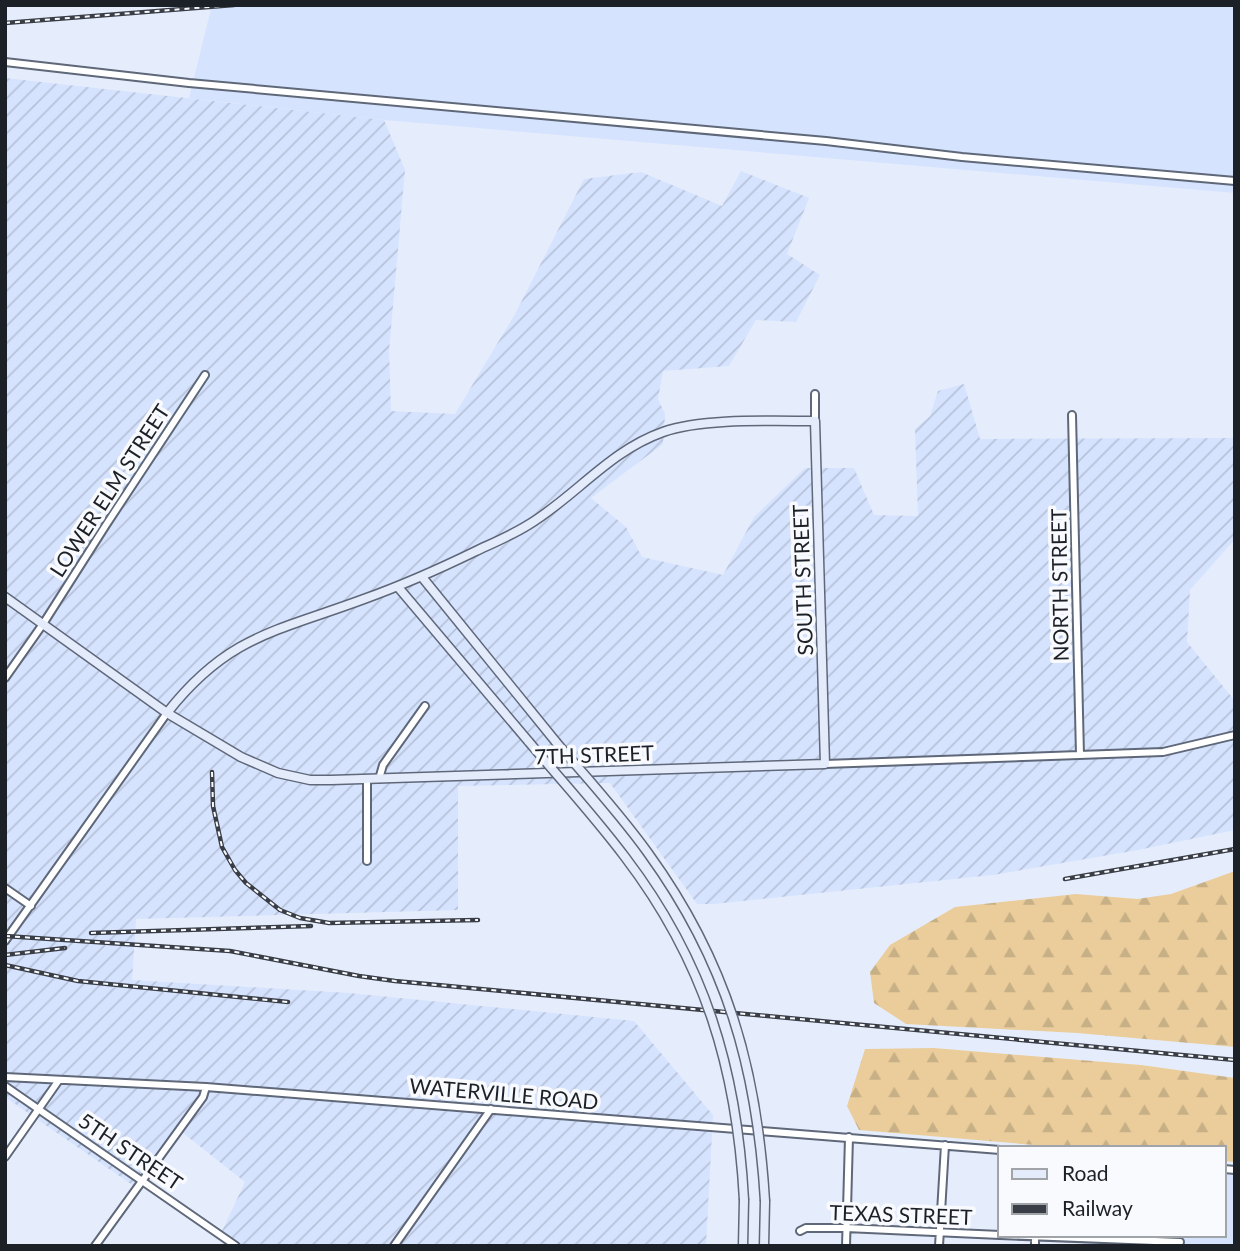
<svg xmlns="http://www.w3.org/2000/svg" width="1240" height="1251" font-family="Lato,sans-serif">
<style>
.built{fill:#d6e3fe}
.industrial{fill:url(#industrial-furrows)}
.forest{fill:url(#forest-firs)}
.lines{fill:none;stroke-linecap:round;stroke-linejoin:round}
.street-casing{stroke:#5f6879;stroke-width:10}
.secondary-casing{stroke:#5f6879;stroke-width:11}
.street{stroke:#fff;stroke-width:6}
.secondary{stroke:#e4ecfc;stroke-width:8}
.rail-casing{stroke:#393d46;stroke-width:4.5}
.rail{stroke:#f8fafe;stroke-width:2;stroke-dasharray:5;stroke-linecap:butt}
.secondary-bridge-casing{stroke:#5f6879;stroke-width:11;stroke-linecap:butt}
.secondary-bridge{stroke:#e4ecfc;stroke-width:8}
.labels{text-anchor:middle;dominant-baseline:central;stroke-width:7;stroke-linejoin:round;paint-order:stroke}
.street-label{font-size:21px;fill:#1c2027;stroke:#f8fafe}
</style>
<defs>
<pattern id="industrial-furrows" width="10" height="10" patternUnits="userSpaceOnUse" patternTransform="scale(1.75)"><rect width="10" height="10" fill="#d6e3fe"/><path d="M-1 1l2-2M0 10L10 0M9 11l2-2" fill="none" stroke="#b7c2da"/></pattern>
<pattern id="forest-firs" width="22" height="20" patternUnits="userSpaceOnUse" patternTransform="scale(1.75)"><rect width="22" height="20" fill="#eacd9b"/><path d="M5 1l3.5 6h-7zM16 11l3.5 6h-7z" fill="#c8b086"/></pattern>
</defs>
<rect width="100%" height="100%" fill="#e5edfd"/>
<path class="built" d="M212,5H1235V193L384,120L189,98Z
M1224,1174L1235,1175V1246H1082L1083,1235H1224Z"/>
<path class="industrial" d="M5,78L384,120L405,170L389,351L391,411L455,414L515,314L584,179L641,172L722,206L741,171L809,198L787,254L820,275L796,322L756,320L729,366L663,371L658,399L665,414L663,444L591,498L626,527L642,557L723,575L754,517L805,468H854L874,515L918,516L915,429L930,416L938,391L964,384L980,439L1235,438V539L1190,590L1187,642L1235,701V830L1138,850L993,875L714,904H697L610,783L458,786V910L136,919L132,980L349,993L634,1021L713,1115L706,1245L243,1246L222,1231L245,1182L183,1133L141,1191L5,1097Z"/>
<path class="forest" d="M1235,871V1047L1077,1033L906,1024L874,1003L870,972L890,945L955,907L1076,894L1137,899L1171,894Z
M934,1048L1141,1065L1235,1078V1162L1224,1161V1148H1070L859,1130L847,1106L865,1049Z"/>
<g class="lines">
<g class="street-casing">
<path id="street" d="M5,62L189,83L826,141L962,157L1235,181
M815,394V421
M1072,415L1080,755
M5,678L43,624L106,525L205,375
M825,764L1163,752L1235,735
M379,779L383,765L425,706
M367,861V779
M5,888L31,906
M5,941L167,713
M5,1077L206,1087L1000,1150
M5,1086L236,1246
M5,1157L59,1080
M1224,1169L1235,1170
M800,1231L806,1228H846L1000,1235
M1000,1235L1180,1242
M95,1246L203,1097L206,1087
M394,1246L491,1109
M846,1246L849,1137
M939,1246L945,1145
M1035,1246V1235"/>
</g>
<g class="secondary-casing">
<path id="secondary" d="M422,577L556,742
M398,587L529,742
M5,597L167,713L241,757L278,773L310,780H331L825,764L815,421C773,421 702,418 663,432C609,451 575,497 528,525C512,535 493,543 476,551C439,569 403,585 364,599C278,631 228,635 167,713
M743,1246L744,1200
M764,1246L765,1201"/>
</g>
<use href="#street" class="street"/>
<use href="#secondary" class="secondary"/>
<g class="rail-casing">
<path id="rail" d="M5,23L234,5
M212,772L213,806L222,847L235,870L246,883L280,910L300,918L329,923L478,920
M1065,879L1235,849
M91,933L311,926
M5,936L230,951L359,976L395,981L1235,1060
M5,955L65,948
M5,965L78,981L288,1002"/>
</g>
<use href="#rail" class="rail"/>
<g class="secondary-bridge-casing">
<path id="secondary-bridge" d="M529,742C561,780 595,817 625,857C705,962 737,1069 744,1200
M556,742C587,778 620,814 648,853C727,962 757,1068 765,1201"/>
</g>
<use href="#secondary-bridge" class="secondary-bridge"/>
</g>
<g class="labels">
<g class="street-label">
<text transform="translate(109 490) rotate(-57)">LOWER ELM STREET</text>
<text transform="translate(802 580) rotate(-92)">SOUTH STREET</text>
<text transform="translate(1059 585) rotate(-91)">NORTH STREET</text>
<text transform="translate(594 754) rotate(-2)">7TH STREET</text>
<text transform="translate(504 1093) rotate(5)">WATERVILLE ROAD</text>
<text transform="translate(131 1151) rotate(34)">5TH STREET</text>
<text transform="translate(901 1214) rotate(2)">TEXAS STREET</text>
</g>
</g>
<rect width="1240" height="1251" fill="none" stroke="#1c2027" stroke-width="14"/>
<rect x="998" y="1146" width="228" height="91" fill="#f8fafe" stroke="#a0a3a8" stroke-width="2"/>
<rect x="1012" y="1169" width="35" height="10" fill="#e4ecfc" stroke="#a0a3a8" stroke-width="2"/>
<text x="1062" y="1181" font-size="21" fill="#1c2027">Road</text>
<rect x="1012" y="1204" width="35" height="10" fill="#393d46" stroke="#a0a3a8" stroke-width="2"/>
<text x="1062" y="1216" font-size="21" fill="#1c2027">Railway</text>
</svg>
